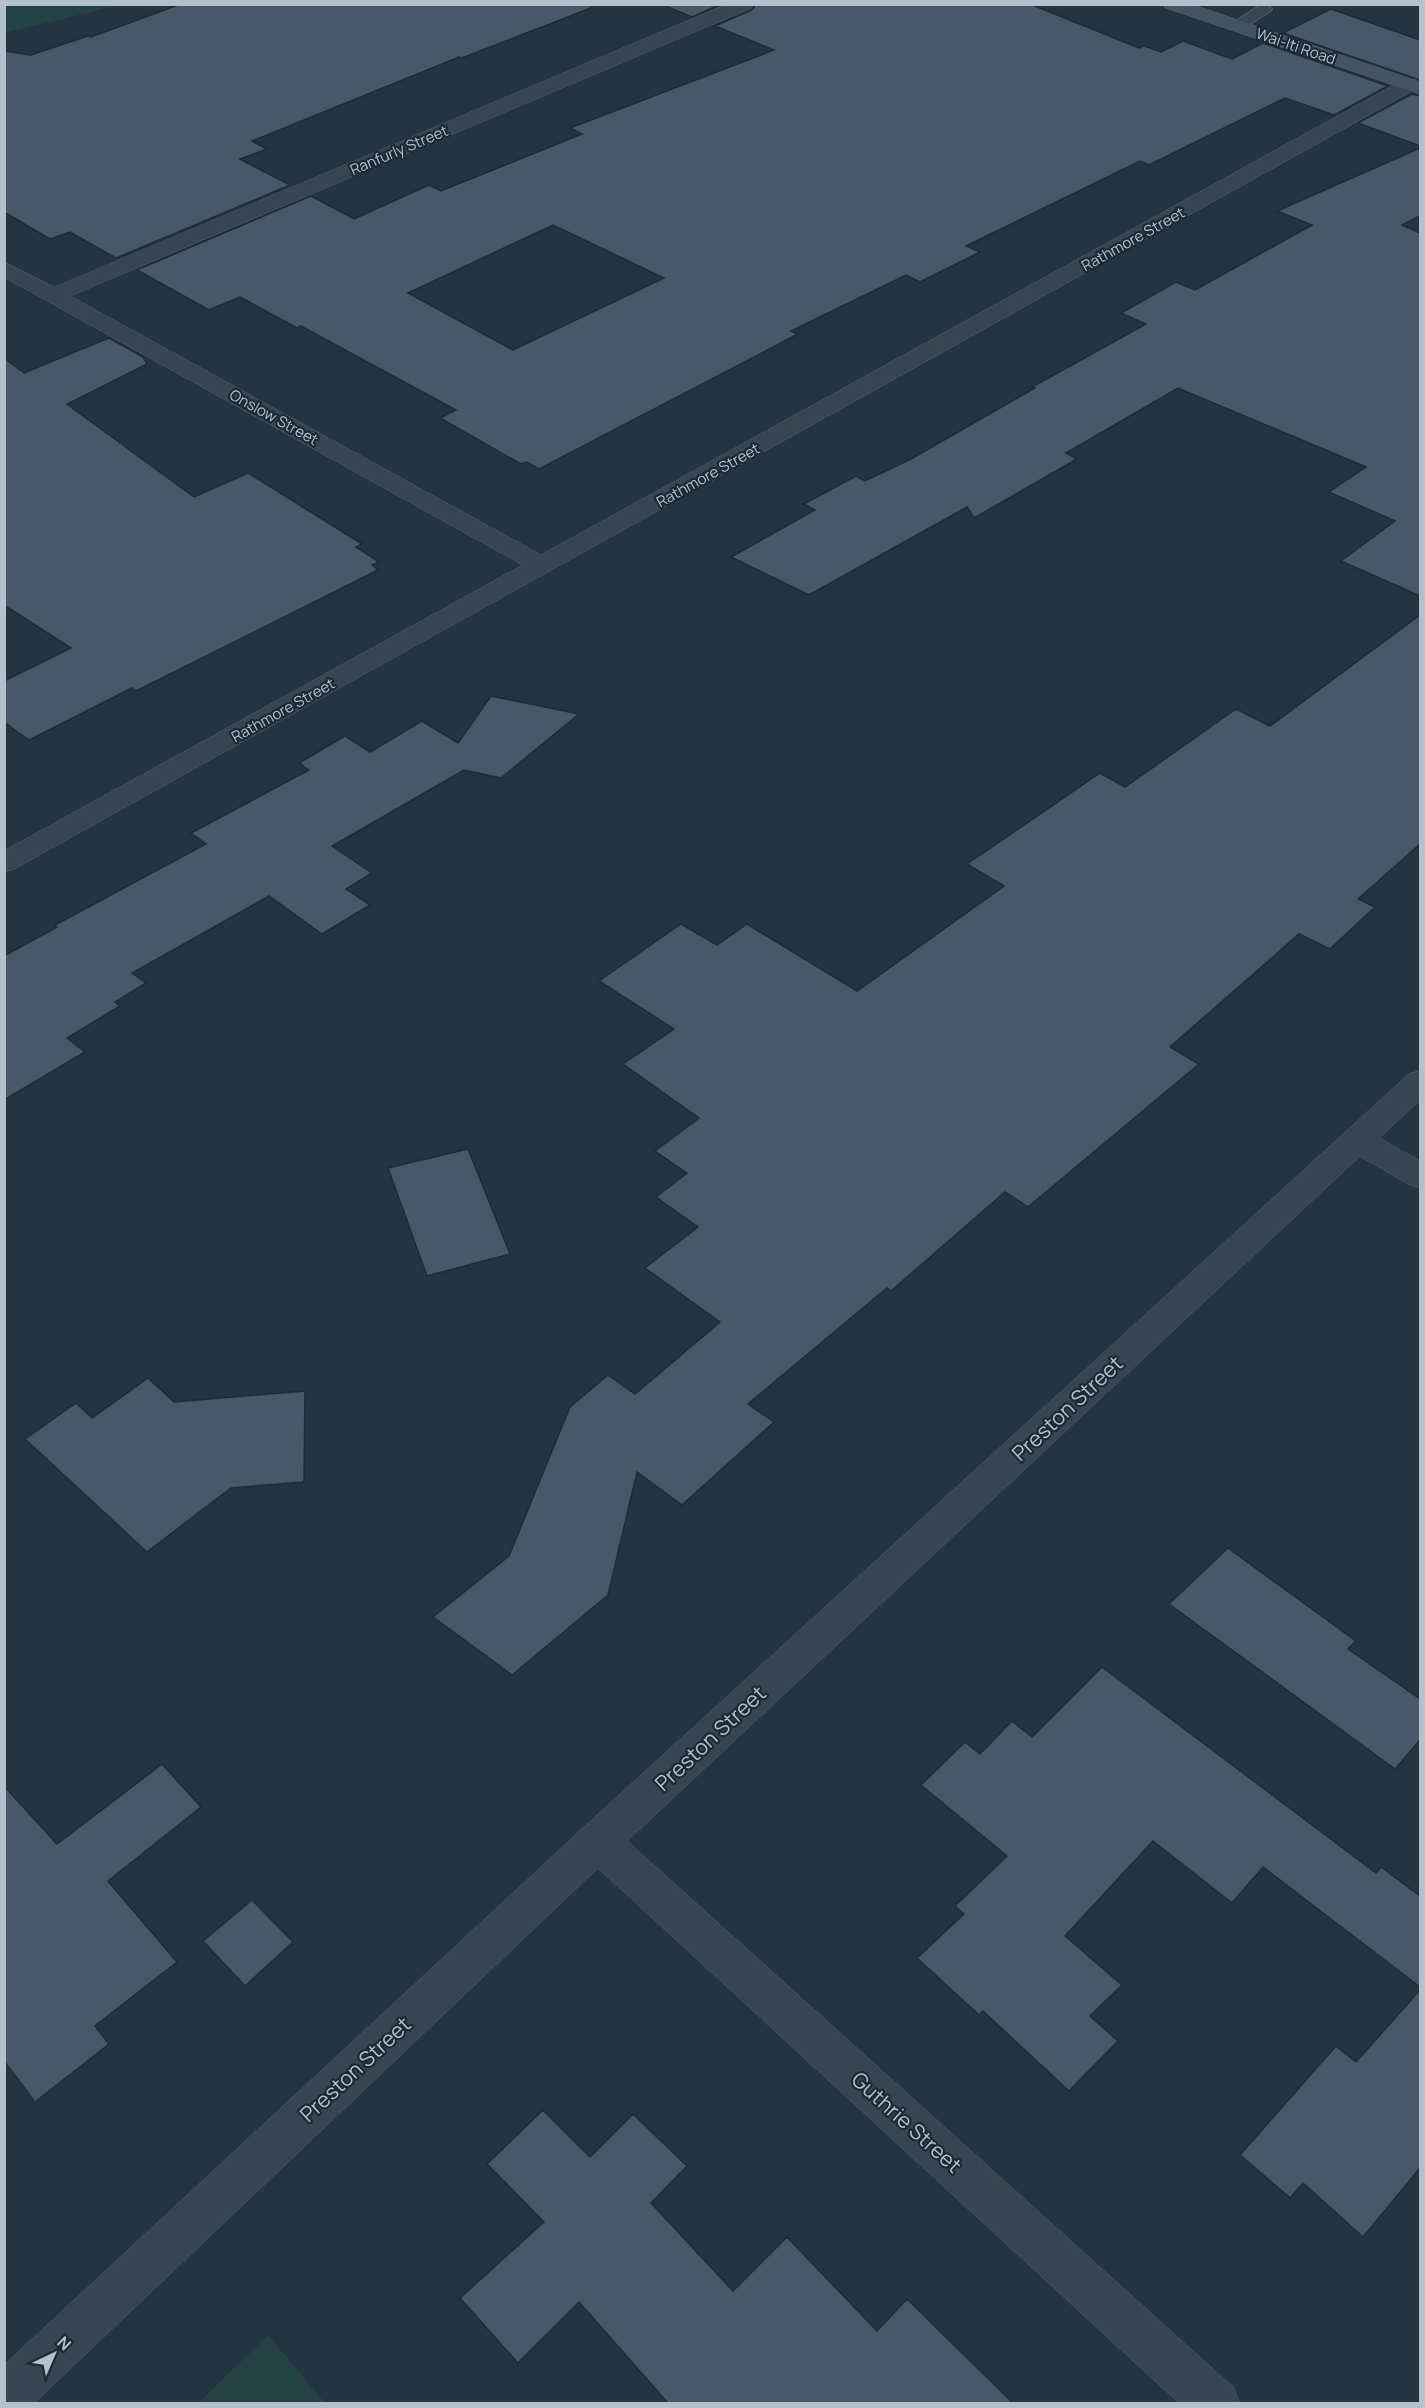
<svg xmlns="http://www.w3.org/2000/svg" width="1425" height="2408" font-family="Manrope,sans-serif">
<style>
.green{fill:#254344}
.building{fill:#475869;stroke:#1e2c39;stroke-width:1.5;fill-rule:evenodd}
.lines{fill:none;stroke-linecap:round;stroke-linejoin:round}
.service-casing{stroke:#55636f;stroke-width:2}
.minor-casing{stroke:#55636f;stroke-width:1}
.secondary-casing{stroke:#55636f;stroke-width:1}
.service{fill:#384552;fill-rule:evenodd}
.minor{fill:#384552;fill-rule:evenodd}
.secondary{fill:#455465;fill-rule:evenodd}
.labels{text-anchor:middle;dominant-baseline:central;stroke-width:4.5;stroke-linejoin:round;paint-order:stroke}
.far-street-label{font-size:15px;fill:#b4c0cc;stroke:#1c2a37}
.near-street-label{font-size:21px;fill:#b4c0cc;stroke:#1c2a37}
</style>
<rect width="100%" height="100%" fill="#233443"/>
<path class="green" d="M5,4H120V5L5,33Z
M268,2335L325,2403H198Z"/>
<path class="building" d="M181,4H590L591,8L462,58L459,57L252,141L267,149L240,159L290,185L116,258L70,232L50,239L4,212V51L31,55L88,36L91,37Z
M669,4H721L692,17L668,7Z
M756,4H1030L1139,48L1144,46L1161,52L1183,41L1232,59L1263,43L1388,86L1334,115L1285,98L1149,165L1140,161L966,246L980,252L920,282L906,275L791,331L798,334L539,469L527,462L521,464L440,418L456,410L301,326L297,328L240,297L209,310L137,270L311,196L354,219L429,185L441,191L582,134L570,128L774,50L715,26L752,10ZM553,225L664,278L513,350L408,293Z
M1331,9L1420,40V80L1283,33Z
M1412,94L1420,96V146L1358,123Z
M1420,148V216L1402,225L1420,233V596L1341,561L1395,521L1329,492L1366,467L1178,388L1066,453L1077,459L974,518L967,507L809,595L731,557L815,510L804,504L856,476L865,481L911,459L1035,388L1032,387L1146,324L1121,313L1176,282L1195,290L1312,225L1277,211Z
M109,338L143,357L147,364L67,404L194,497L248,473L362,544L356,547L379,562L372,565L378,570L136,691L132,688L29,740L4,722V681L71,648L4,605V358L24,373Z
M1420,615V844L1358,899L1375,907L1330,949L1299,934L1170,1047L1199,1064L1028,1207L1005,1192L891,1291L887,1288L748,1404L774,1422L682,1505L637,1472L608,1595L512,1675L433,1617L509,1556L570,1407L608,1375L635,1394L720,1322L645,1268L698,1227L656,1197L687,1173L655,1151L699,1118L623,1064L674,1029L599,981L681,924L717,945L747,924L857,991L1004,886L967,864L1100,773L1125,787L1236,709L1270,726Z
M491,696L579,714L501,778L464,770L332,846L372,873L346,889L370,905L322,934L269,896L132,973L146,983L115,1002L120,1006L67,1038L85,1052L4,1100V956L57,927L55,925L206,844L191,833L309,770L299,763L345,736L370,752L422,721L458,743Z
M468,1149L510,1254L427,1276L388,1168Z
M148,1378L174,1402L305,1391L304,1482L231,1488L147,1552L25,1439L76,1403L92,1418Z
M1228,1548L1356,1641L1348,1649L1420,1699V1740L1395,1769L1169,1604Z
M1102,1667L1376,1873L1381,1867L1420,1896V1987L1263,1867L1232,1903L1153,1841L1065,1936L1122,1985L1090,2016L1118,2041L1069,2091L983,2011L979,2015L917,1958L964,1914L955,1906L1007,1856L921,1785L965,1742L980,1754L1012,1721L1032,1737Z
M162,1764L201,1807L108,1881L177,1962L95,2026L109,2044L35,2102L4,2061V1786L57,1844Z
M252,1900L293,1942L245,1986L203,1941Z
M1420,1990V2168L1363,2237L1303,2183L1290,2198L1240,2155L1336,2046L1356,2062Z
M543,2110L590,2157L633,2114L687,2166L651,2203L733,2291L787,2237L877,2331L907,2299L1013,2403H668L579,2302L518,2363L460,2298L544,2222L487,2164Z"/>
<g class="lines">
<g class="service-casing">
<path id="service" d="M1265,4L1272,9L1269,12L1242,29H1230L1228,26L1259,6Z"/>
</g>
<g class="minor-casing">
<path id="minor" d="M728,4H754L751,8L70,296L541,555L1403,80H1417L1419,84L1417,88L14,869L4,872V851L523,565L4,277V262L54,287Z
M1420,1071V1100L1379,1138L1420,1161V1188L1408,1184L1360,1156L627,1841L1233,2387L1240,2404H1180L598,1868L33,2404H4V2365L583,1828L1409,1074Z"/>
</g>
<g class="secondary-casing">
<path id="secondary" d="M1163,4H1191L1420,82V94L1166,8Z"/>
</g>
<use href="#service" class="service"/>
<use href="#minor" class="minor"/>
<use href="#secondary" class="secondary"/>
</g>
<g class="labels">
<g class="far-street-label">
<text transform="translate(1296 46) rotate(19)">Wai-Iti Road</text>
<text transform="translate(399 150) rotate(-23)">Ranfurly Street</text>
<text transform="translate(1133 239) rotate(-29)">Rathmore Street</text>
<text transform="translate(274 417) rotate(29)">Onslow Street</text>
<text transform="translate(708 475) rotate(-29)">Rathmore Street</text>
<text transform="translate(283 710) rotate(-29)">Rathmore Street</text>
</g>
<g class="near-street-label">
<text transform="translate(1067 1408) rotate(-43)">Preston Street</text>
<text transform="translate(710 1738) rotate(-43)">Preston Street</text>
<text transform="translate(355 2069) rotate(-43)">Preston Street</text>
<text transform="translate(907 2122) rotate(42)">Guthrie Street</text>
</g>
</g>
<rect width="1425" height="2408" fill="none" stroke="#b4c0cc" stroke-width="12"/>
<g transform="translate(54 2354) rotate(44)" stroke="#1c2a37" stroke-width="4.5" paint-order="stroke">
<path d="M0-4.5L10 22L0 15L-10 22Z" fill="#b4c0cc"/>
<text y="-9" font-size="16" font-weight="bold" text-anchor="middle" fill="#b4c0cc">N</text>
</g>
</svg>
